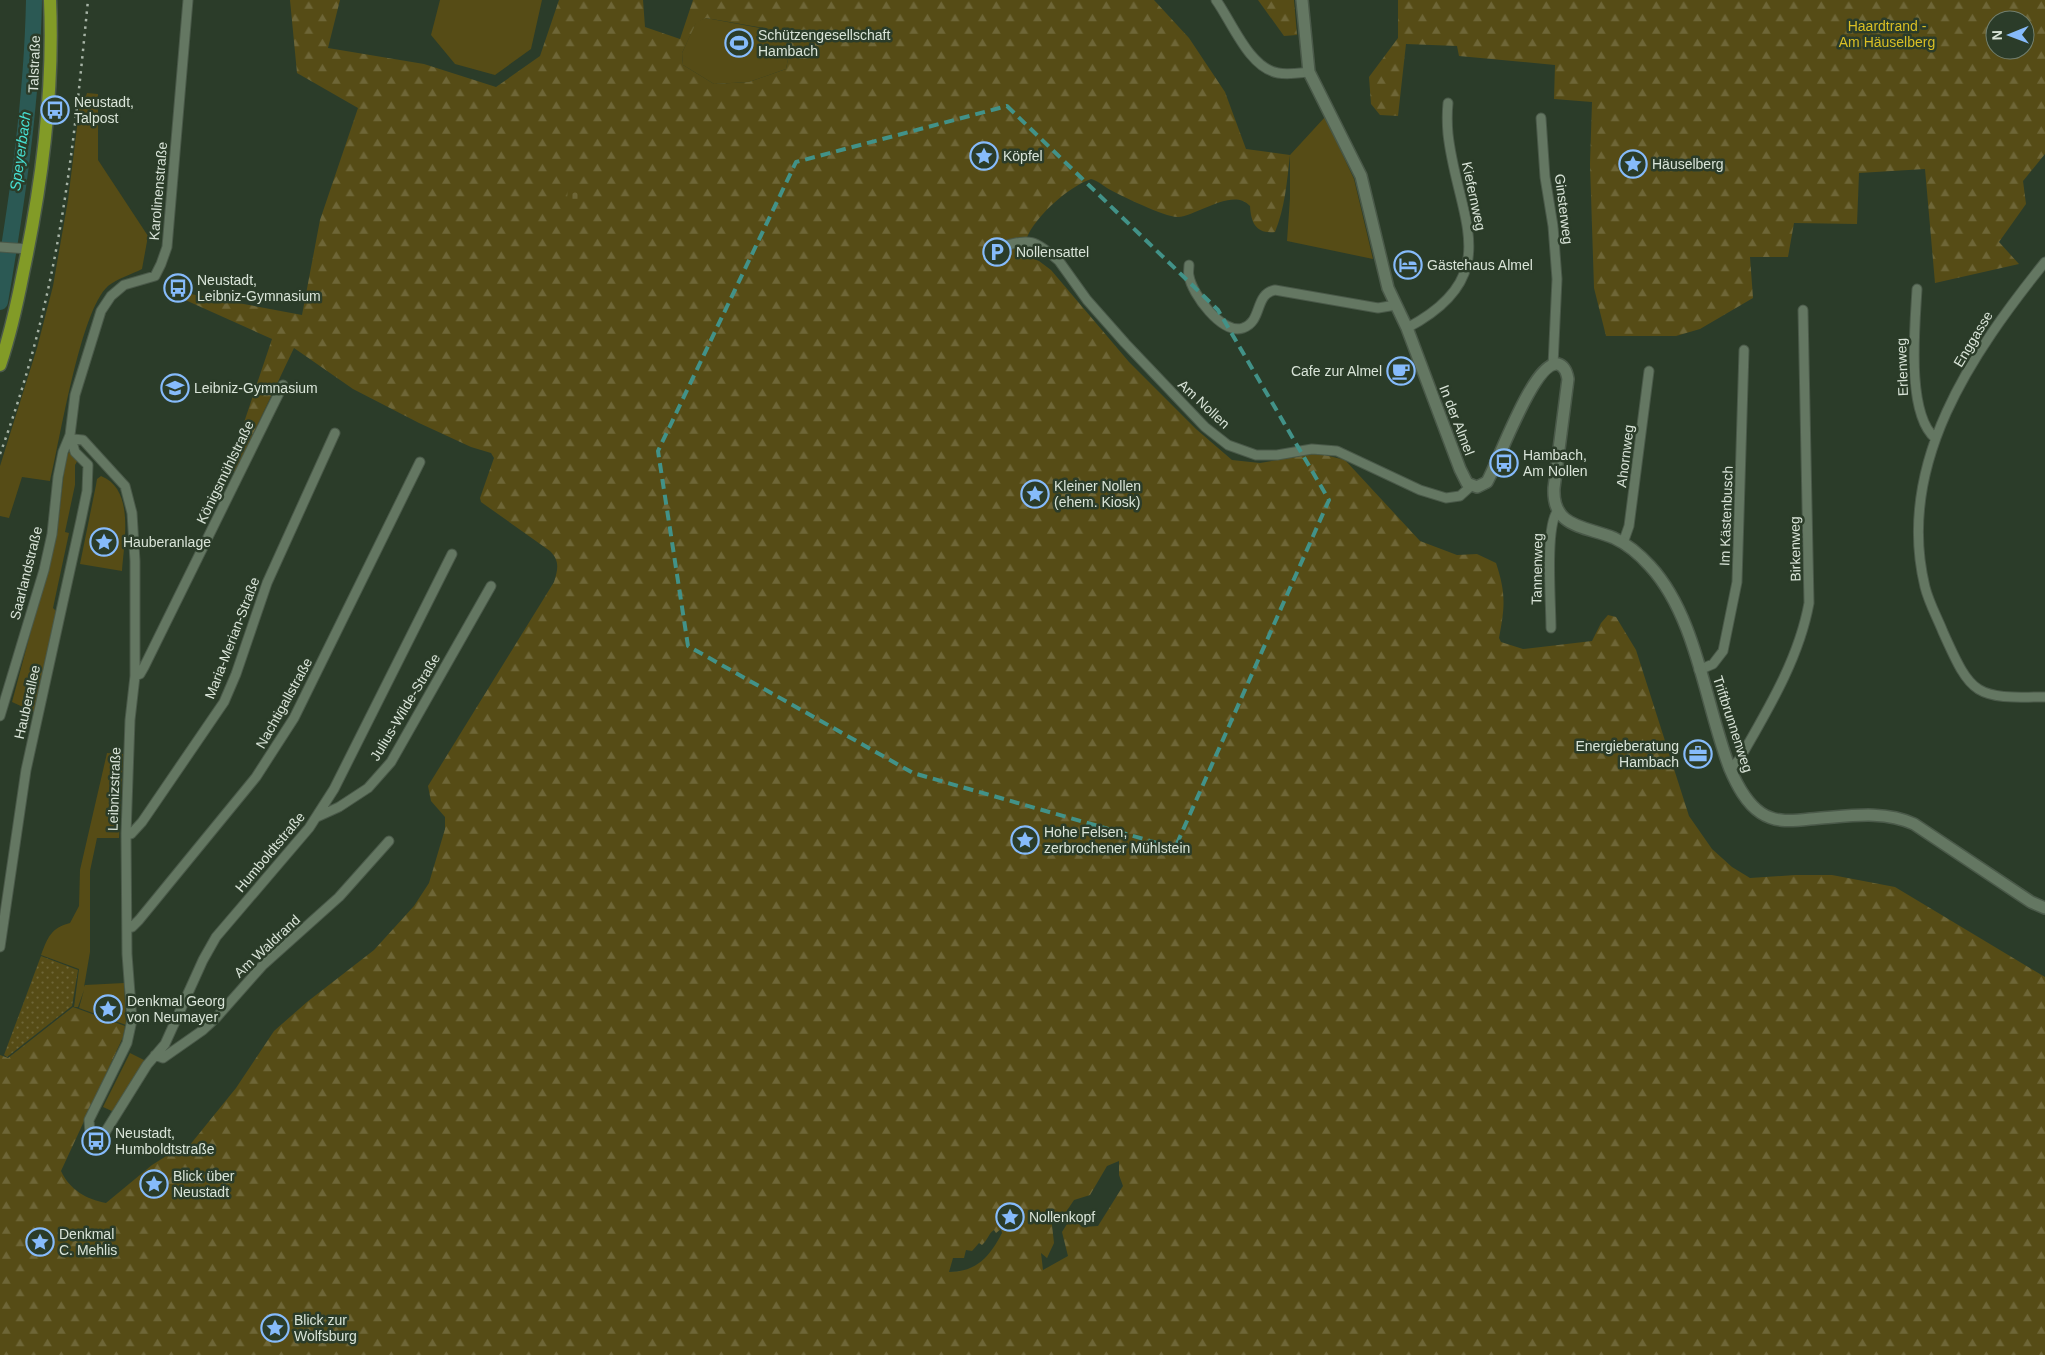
<svg xmlns="http://www.w3.org/2000/svg" width="2045" height="1355" font-family="Arial,sans-serif">
<style>
.green{fill:#564c16}
.forest{fill:url(#forest-firs);fill-rule:evenodd}
.cemetery{fill:url(#cemetery-stones)}
.garden{fill:url(#garden-dots)}
.lines{fill:none;stroke-linecap:round;stroke-linejoin:round}
.river{stroke:#2b5954;stroke-width:16}
.minor-casing{stroke:#4a5949;stroke-width:11}
.tertiary-casing{stroke:#4a5949;stroke-width:14}
.primary-casing{stroke:#4a5949;stroke-width:15}
.minor{stroke:#647762;stroke-width:9}
.tertiary{stroke:#647762;stroke-width:11}
.primary{stroke:#829b27;stroke-width:12}
.rail{stroke:#a6b3a5;stroke-width:2.5;stroke-dasharray:2.5 5;stroke-linecap:butt}
.marked{fill:none;stroke:#429288;stroke-width:4;stroke-dasharray:10 6;stroke-linejoin:round}
.labels{text-anchor:middle;dominant-baseline:central;stroke-width:5;stroke-linejoin:round;paint-order:stroke}
.park-label{font-size:14px;fill:#dabf24;stroke:#2b3c29}
.poi-label{font-size:14px;fill:#d9e4d8;stroke:#2b3c29;text-anchor:start}
.street-label{font-size:14px;fill:#d9e4d8;stroke:#2b3c29}
.water-label{font-size:15px;font-style:italic;fill:#46dfd2;stroke:#2b3c29}
</style>
<defs>
<pattern id="forest-firs" width="22" height="20" patternUnits="userSpaceOnUse" patternTransform="scale(1.25)"><rect width="22" height="20" fill="#564c16"/><path d="M5 1l3.5 6h-7zM16 11l3.5 6h-7z" fill="#6e6637"/></pattern>
<pattern id="cemetery-stones" width="16" height="16" patternUnits="userSpaceOnUse" patternTransform="scale(1.25)"><rect width="16" height="16" fill="#564c16"/><path d="M2 7V4a2 2 0 0 1 4 0v3zM10 15v-3a2 2 0 0 1 4 0v3z" fill="#6e6637"/></pattern>
<pattern id="garden-dots" width="8" height="8" patternUnits="userSpaceOnUse" patternTransform="scale(1.25)"><rect width="8" height="8" fill="#564c16"/><path d="M2 2h.1M6 6h.1" fill="none" stroke="#6e6637" stroke-width="1.8" stroke-linecap="round"/></pattern>
</defs>
<rect width="100%" height="100%" fill="#2b3c29"/>
<path class="green" d="M440,0H542L531,49L495,75L455,64L431,35Z
M706,18L793,34L786,69L749,82L714,84L683,65L682,53L696,22Z
M87,93L98,94V160L148,236L142,269C132,274 117,279 108,286C80,311 60,441 50,481L22,477L9,518L0,516V466L37,348L53,286L68,200L81,95L86,96Z
M1325,117L1354,179L1373,259L1287,241L1290,198V155Z
M70,452L78,460L75,465V485L65,532L69,533L53,608L57,612L34,712L12,702L57,533L66,455Z
M101,476C135,489 124,542 122,571L80,564L96,485L97,479Z
M107,753L123,754L119,838H97L90,871V952L84,987L85,985L124,983L126,1025L79,1008L84,990L78,1007H74L79,969L41,955C48,937 51,928 70,923L79,906L80,870Z
M130,1053L146,1061L114,1112L103,1107Z"/>
<path class="forest" d="M290,0H340L328,48L424,64L496,87L540,56L559,0H643L645,27L680,39L693,0H1154L1189,38L1225,92L1246,149L1290,155C1287,181 1285,208 1275,232C1256,234 1251,223 1250,206C1233,187 1199,215 1178,217C1167,218 1119,195 1107,188C1101,184 1098,181 1091,179C1069,186 1029,221 1025,244C1024,248 1025,252 1026,256L1039,261L1051,270L1129,362L1196,429L1232,460L1260,463L1317,453L1345,460L1420,541L1457,555L1477,554L1496,563C1506,593 1505,607 1499,638L1501,642L1523,649L1592,641L1601,623L1608,615L1616,617L1636,650L1689,816L1712,849L1732,867L1750,878L1795,875H1832L1895,887L2045,977V1355H0V1055L8,1058L73,1007L125,1026L123,1037L61,1171C70,1190 86,1199 106,1203L152,1165L171,1153L185,1151L236,1088L274,1031L307,1002L374,950L414,906L429,883L445,829V817L431,801L428,786L554,582C558,569 560,561 550,551L481,502L480,498L494,458L491,453L471,447L419,423L353,389L294,348L235,472L228,470L272,339L183,299L185,293L302,315L320,220L358,108L297,73ZM706,18L793,33L786,69L749,82L714,84L683,65L682,53L696,23ZM1119,1161V1175L1123,1186L1098,1226L1082,1227L1072,1216L1062,1232L1068,1256L1043,1270L1041,1253L1047,1258L1054,1243L1051,1216L1064,1215L1074,1200L1090,1195L1107,1166ZM1001,1229L1002,1233C990,1256 977,1272 949,1272L953,1258H964L966,1250L972,1251L979,1243L982,1245C988,1240 988,1234 994,1230L996,1233Z
M1258,0H1294L1297,35L1284,36Z
M1398,0H2045V154L2023,181L2026,204L1999,242L2019,264L1935,283L1925,169L1859,173L1857,224L1794,223L1788,257H1750L1753,298L1700,329L1676,336H1606L1594,288L1590,164L1592,102L1554,99L1555,65L1459,56L1457,46L1406,44L1398,116L1380,115L1371,104L1369,77L1398,38ZM1995,20H2025V50H1995Z"/>
<path class="cemetery" d="M568,188L583,191L582,202L567,199Z"/>
<path class="garden" d="M41,956L78,970L72,1006L7,1057L4,1055Z"/>
<g class="lines">
<path class="river" d="M0,302C17,202 32,101 34,0"/>
<g class="minor-casing">
<path id="minor" d="M1216,0C1232,22 1249,68 1278,73C1288,75 1299,73 1309,72
M1541,118L1545,177L1553,226L1557,279L1553,365
M0,247L28,249
M995,248C1029,240 1031,236 1059,261L1087,300L1125,343L1205,427L1228,445L1256,455H1277L1312,449L1337,451L1420,490L1446,498L1460,496L1471,486
M2045,262C1972,353 1895,464 1925,587C1929,603 1937,617 1943,632C1972,697 1975,698 2045,697
M1189,265C1189,268 1188,273 1189,276C1192,294 1222,335 1243,328C1263,321 1254,294 1275,290L1378,308L1396,305
M1917,289C1915,326 1906,413 1935,438
M1407,328C1508,275 1457,217 1448,134C1447,123 1447,113 1448,103
M70,435L75,452L88,465
M73,439L83,440L125,486L132,513L135,561V676L130,720L126,834L127,954L132,1020L127,1043L89,1120L90,1134L94,1138H99L104,1134L147,1065L165,1044L203,960L216,937L309,828L334,789L452,554
M1623,543L1629,526L1649,371
M1551,628C1551,604 1545,528 1557,512
M1699,670L1713,664L1723,651L1737,582L1744,350
M135,676L140,674L144,667L283,385
M0,716L44,570L52,534L58,477L63,452L70,435L75,395L101,311L111,296L124,285L155,276L161,264L167,247L188,0
M1730,769L1739,760C1767,711 1799,659 1809,603L1803,310
M317,817L339,807L368,788L391,762L491,586
M126,834H131L142,822L224,702L236,674L267,583L335,433
M127,928L132,927L139,920L256,777L294,718L420,462
M0,947L26,770L81,520L87,491L88,465
M155,1055L163,1058L203,1030L216,1018L262,966L339,897L389,841"/>
</g>
<g class="tertiary-casing">
<path id="tertiary" d="M1302,0L1309,72L1361,176L1388,288L1407,328L1460,469L1467,483L1477,487L1487,482C1498,463 1534,360 1558,364C1565,366 1567,373 1568,379L1554,488C1552,528 1585,526 1614,538C1627,544 1640,555 1650,566C1697,617 1705,704 1730,769C1737,785 1746,803 1761,813C1776,823 1793,821 1810,819C1844,817 1882,809 1914,824L2031,902L2045,908"/>
</g>
<g class="primary-casing">
<path id="primary" d="M0,365C10,335 17,304 23,273C42,184 54,91 50,0"/>
</g>
<use href="#minor" class="minor"/>
<use href="#tertiary" class="tertiary"/>
<use href="#primary" class="primary"/>
<path class="rail" d="M0,454C25,386 44,316 57,245C72,164 80,82 88,0"/>
</g>
<path class="marked" d="M1007,106L1218,310L1329,500L1175,848L913,773L688,646L658,451L796,162Z"/>
<defs>
<g id="stadium-ring" transform="scale(1.4375)"><circle r="9.5" fill="#2b3c29" stroke="#86bbfb" stroke-width="1.5"/><path d="M0-5a6.5 5 0 1 0 0 10a6.5 5 0 1 0 0-10ZM-3.5-1.8h7v3.6h-7Z" fill="#86bbfb"/></g>
<g id="bus-ring" transform="scale(1.4375)"><circle r="9.5" fill="#2b3c29" stroke="#86bbfb" stroke-width="1.5"/><path d="M-5-6H5V4H4V6H2V4H-2V6H-4V4H-5ZM-3.5-4V0h7V-4ZM-3.5 1.2v1.5H-2V1.2ZM2 1.2v1.5H3.5V1.2Z" fill="#86bbfb"/></g>
<g id="sight-ring" transform="scale(1.4375)"><circle r="9.5" fill="#2b3c29" stroke="#86bbfb" stroke-width="1.5"/><path d="M0-6L1.8-2.2L6-1.7L2.9 1.2L3.7 5.4L0 3.3L-3.7 5.4L-2.9 1.2L-6-1.7L-1.8-2.2Z" fill="#86bbfb"/></g>
<g id="parking-ring" transform="scale(1.4375)"><circle r="9.5" fill="#2b3c29" stroke="#86bbfb" stroke-width="1.5"/><path d="M-3.5-5.5H1a3.5 3.5 0 0 1 0 7H-1V5.5H-3.5ZM-1-3.4V-.6H.8a1.4 1.4 0 0 0 0-2.8Z" fill="#86bbfb"/></g>
<g id="hotel-ring" transform="scale(1.4375)"><circle r="9.5" fill="#2b3c29" stroke="#86bbfb" stroke-width="1.5"/><path d="M-6-4.5h1.5V1H6V5H4.5V3h-9V5H-6ZM-4 0a1.8 1.8 0 1 1 3.6 0ZM.5 0V-2.5h3Q6-2.5 6 0Z" fill="#86bbfb"/></g>
<g id="cafe-ring" transform="scale(1.4375)"><circle r="9.5" fill="#2b3c29" stroke="#86bbfb" stroke-width="1.5"/><path d="M-5.5-4.5H6V0H3Q3 3.5 0 3.5H-2.5Q-5.5 3.5-5.5 0ZM3-3.2v2h1.7v-2ZM-6 4.5H4V6H-6Z" fill="#86bbfb"/></g>
<g id="school-ring" transform="scale(1.4375)"><circle r="9.5" fill="#2b3c29" stroke="#86bbfb" stroke-width="1.5"/><path d="M0-5L7-2L0 1L-7-2ZM-4 1L0 2.5L4 1V4Q0 6-4 4Z" fill="#86bbfb"/></g>
<g id="office-ring" transform="scale(1.4375)"><circle r="9.5" fill="#2b3c29" stroke="#86bbfb" stroke-width="1.5"/><path d="M-6-3h4V-5.5h4V-3h4V5H-6ZM-1-4.5V-3h2v-1.5ZM-6 0V1H6V0Z" fill="#86bbfb"/></g>
</defs>
<g fill-rule="evenodd">
<use href="#stadium-ring" x="739" y="43"/>
<use href="#bus-ring" x="55" y="110"/>
<use href="#sight-ring" x="984" y="156"/>
<use href="#sight-ring" x="1633" y="164"/>
<use href="#parking-ring" x="997" y="252"/>
<use href="#hotel-ring" x="1408" y="265"/>
<use href="#bus-ring" x="178" y="288"/>
<use href="#cafe-ring" x="1401" y="371"/>
<use href="#school-ring" x="175" y="388"/>
<use href="#bus-ring" x="1504" y="463"/>
<use href="#sight-ring" x="1035" y="494"/>
<use href="#sight-ring" x="104" y="542"/>
<use href="#office-ring" x="1698" y="754"/>
<use href="#sight-ring" x="1025" y="840"/>
<use href="#sight-ring" x="108" y="1009"/>
<use href="#bus-ring" x="96" y="1141"/>
<use href="#sight-ring" x="154" y="1184"/>
<use href="#sight-ring" x="1010" y="1217"/>
<use href="#sight-ring" x="40" y="1242"/>
<use href="#sight-ring" x="275" y="1328"/>
</g>
<g class="labels">
<g class="park-label">
<text x="1887" y="26">Haardtrand -<tspan x="1887" dy="16">Am Häuselberg</tspan></text>
</g>
<g class="poi-label">
<text x="758" y="35">Schützengesellschaft<tspan x="758" dy="16">Hambach</tspan></text>
<text x="74" y="102">Neustadt,<tspan x="74" dy="16">Talpost</tspan></text>
<text x="1003" y="156">Köpfel</text>
<text x="1652" y="164">Häuselberg</text>
<text x="1016" y="252">Nollensattel</text>
<text x="1427" y="265">Gästehaus Almel</text>
<text x="197" y="280">Neustadt,<tspan x="197" dy="16">Leibniz-Gymnasium</tspan></text>
<text x="1382" y="371" text-anchor="end">Cafe zur Almel</text>
<text x="194" y="388">Leibniz-Gymnasium</text>
<text x="1523" y="455">Hambach,<tspan x="1523" dy="16">Am Nollen</tspan></text>
<text x="1054" y="486">Kleiner Nollen<tspan x="1054" dy="16">(ehem. Kiosk)</tspan></text>
<text x="123" y="542">Hauberanlage</text>
<text x="1679" y="746" text-anchor="end">Energieberatung<tspan x="1679" dy="16">Hambach</tspan></text>
<text x="1044" y="832">Hohe Felsen,<tspan x="1044" dy="16">zerbrochener Mühlstein</tspan></text>
<text x="127" y="1001">Denkmal Georg<tspan x="127" dy="16">von Neumayer</tspan></text>
<text x="115" y="1133">Neustadt,<tspan x="115" dy="16">Humboldtstraße</tspan></text>
<text x="173" y="1176">Blick über<tspan x="173" dy="16">Neustadt</tspan></text>
<text x="1029" y="1217">Nollenkopf</text>
<text x="59" y="1234">Denkmal<tspan x="59" dy="16">C. Mehlis</tspan></text>
<text x="294" y="1320">Blick zur<tspan x="294" dy="16">Wolfsburg</tspan></text>
</g>
<g class="street-label">
<text transform="translate(34 64) rotate(-88)">Talstraße</text>
<text transform="translate(158 191) rotate(-85)">Karolinenstraße</text>
<text transform="translate(1474 196) rotate(78)">Kiefernweg</text>
<text transform="translate(1564 209) rotate(83)">Ginsterweg</text>
<text transform="translate(1973 339) rotate(-59)">Enggasse</text>
<text transform="translate(1902 367) rotate(-92)">Erlenweg</text>
<text transform="translate(1204 404) rotate(43)">Am Nollen</text>
<text transform="translate(1457 420) rotate(69)">In der Almel</text>
<text transform="translate(1625 456) rotate(-83)">Ahornweg</text>
<text transform="translate(225 472) rotate(-64)">Königsmühlstraße</text>
<text transform="translate(1726 516) rotate(-88)">Im Kästenbusch</text>
<text transform="translate(1795 549) rotate(-91)">Birkenweg</text>
<text transform="translate(1537 569) rotate(-89)">Tannenweg</text>
<text transform="translate(26 573) rotate(-76)">Saarlandstraße</text>
<text transform="translate(232 638) rotate(-69)">Maria-Merian-Straße</text>
<text transform="translate(27 702) rotate(-77)">Hauberallee</text>
<text transform="translate(284 703) rotate(-61)">Nachtigallstraße</text>
<text transform="translate(405 707) rotate(-59)">Julius-Wilde-Straße</text>
<text transform="translate(1733 724) rotate(72)">Triftbrunnenweg</text>
<text transform="translate(114 789) rotate(-88)">Leibnizstraße</text>
<text transform="translate(270 852) rotate(-50)">Humboldtstraße</text>
<text transform="translate(267 946) rotate(-43)">Am Waldrand</text>
</g>
<g class="water-label">
<text transform="translate(20 151) rotate(-82)">Speyerbach</text>
</g>
</g>
<g transform="translate(2010 35) rotate(269)"><circle r="24" fill="#2b3c29" stroke="#717f6f"/>
<path d="M0-4L9 19L0 12L-9 19Z" fill="#86bbfb"/>
<text y="-8" font-size="14" font-weight="bold" text-anchor="middle" fill="#d9e4d8">N</text>
</g>
</svg>
